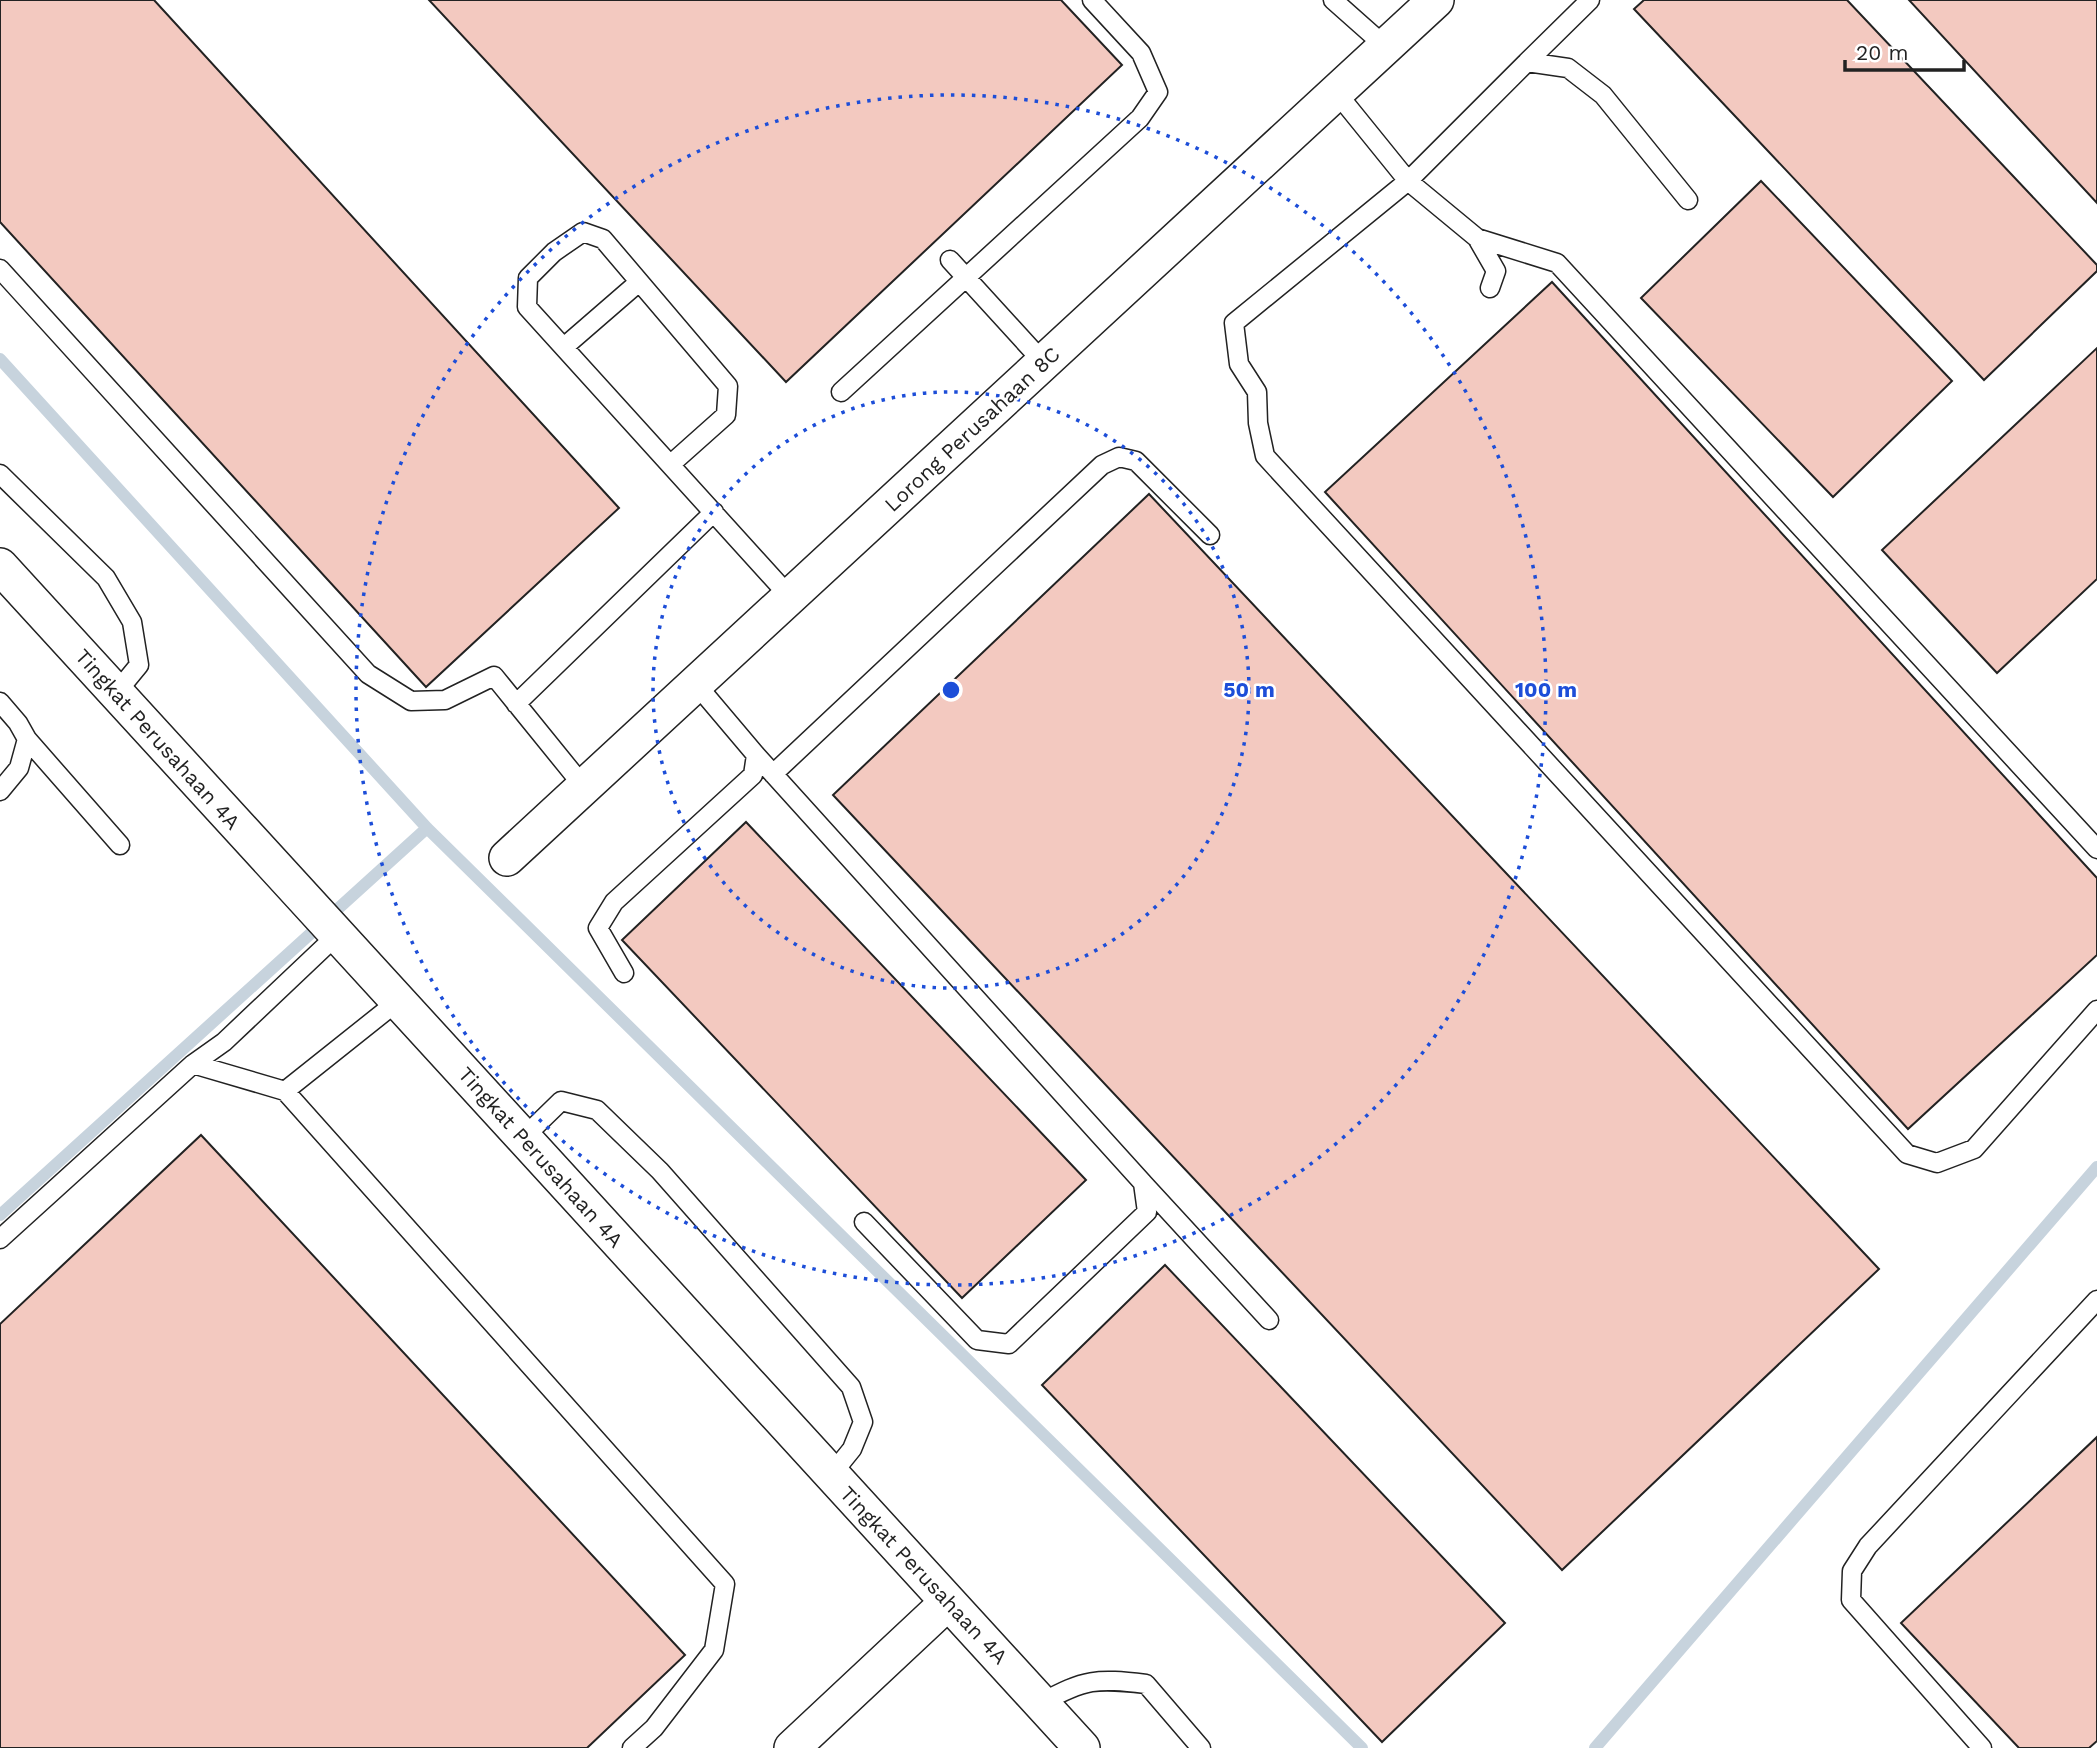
<svg xmlns="http://www.w3.org/2000/svg" width="2097" height="1748" font-family="'Work Sans',sans-serif">
<style>
.lines{fill:none;stroke-linecap:round;stroke-linejoin:round}
.stream{stroke:#c7d3dd;stroke-width:12}
.building{fill:#f3c9c0;stroke:#222;stroke-width:2}
.lane-casing{stroke:#222;stroke-width:21}
.street-casing{stroke:#222;stroke-width:38}
.lane{stroke:#fff;stroke-width:18}
.street{stroke:#fff;stroke-width:35}
.ring{fill:none;stroke:#1d4ed8;stroke-width:3.5;stroke-dasharray:3.5 7}
.labels{text-anchor:middle;dominant-baseline:central;stroke-width:5;stroke-linejoin:round;paint-order:stroke}
.street-label{font-size:21px;fill:#222;stroke:#fff}
.centre{fill:#1d4ed8;stroke:#fff;stroke-width:3.5}
.ring-label{font-size:21px;text-anchor:middle;font-weight:bold;fill:#1d4ed8;stroke:#fff;stroke-width:5;stroke-linejoin:round;paint-order:stroke}
</style>
<rect width="100%" height="100%" fill="#fff"/>
<g class="lines">
<path class="stream" d="M0,359L427,828L1362,1748
M0,1215L427,828
M1595,1748L2097,1167"/>
</g>
<path class="building" d="M0,0H154L619,508L426,687L0,222Z
M429,0H1061L1122,65L786,382Z
M1644,0H1847L2097,265V271L1984,380L1634,9Z
M1909,0H2097V203Z
M1761,181L1952,381L1833,497L1641,298Z
M1552,282L2097,878V955L1908,1129L1325,492Z
M2097,348V579L1997,673L1882,550Z
M1149,494L1879,1269L1562,1570L833,795Z
M746,822L1086,1180L962,1298L622,940Z
M201,1135L685,1655L587,1748H0V1324Z
M1165,1265L1505,1623L1382,1742L1042,1385Z
M2097,1437V1741L2089,1748H2019L1901,1623Z"/>
<g class="lines">
<g class="lane-casing">
<path id="lane" d="M1333,0L1386,47
M1527,62L1590,0
M1336,92L1408,181L1477,238L1496,271L1490,288
M1688,200L1603,95L1568,68L1527,62L1408,181L1234,323L1239,364L1257,392L1258,423L1265,456L1907,1154L1937,1163L1974,1149L2097,1010
M1477,238L1557,263L2097,849
M950,260L1044,363
M0,269L368,674L411,701L445,700L494,676L584,787
M564,347L639,282
M841,392L1140,118L1158,92L1141,53L1092,0
M671,464L726,415L728,386L603,239L583,232L554,252L528,278L527,307L790,597
M0,474L106,578L132,622L139,665L116,693
M0,702L18,723L27,739L19,768L0,791
M516,704L714,512
M27,739L120,845
M756,755L1143,1183L1147,1212L1009,1344L977,1340L864,1222
M773,774L1102,465L1119,457L1136,461L1210,535
M624,973L598,928L614,902L753,775L756,755L696,684
M193,1064L224,1042L337,935
M285,1091L398,1001
M523,1138L561,1101L597,1110L660,1171L851,1387L863,1422L852,1449L831,1475
M1143,1183L1269,1320
M0,1239L193,1064L285,1091L725,1584L714,1650L654,1728L632,1748
M1041,1703C1085,1679 1096,1678 1146,1684L1201,1748
M1982,1748L1851,1600L1852,1571L1868,1546L2097,1300"/>
</g>
<g class="street-casing">
<path id="street" d="M0,566L1082,1748
M507,858L1436,0
M792,1748L948,1602"/>
</g>
<use href="#lane" class="lane"/>
<use href="#street" class="street"/>
</g>
<g class="ring">
<circle cx="951" cy="690" r="298"/>
<circle cx="951" cy="690" r="595"/>
</g>
<g class="labels">
<g class="street-label">
<text transform="translate(972 429) rotate(-43)">Lorong Perusahaan 8C</text>
<text transform="translate(158 739) rotate(48)">Tingkat Perusahaan 4A</text>
<text transform="translate(541 1157) rotate(48)">Tingkat Perusahaan 4A</text>
<text transform="translate(924 1575) rotate(47)">Tingkat Perusahaan 4A</text>
</g>
</g>
<circle cx="951" cy="690" r="10" class="centre"/>
<g class="ring-label">
<text x="1249" y="697">50 m</text>
<text x="1546" y="697">100 m</text>
</g>
<path d="M1845 60v10h119v-10" fill="none" stroke="#222222" stroke-width="3.5"/>
<text x="1856" y="60" font-size="21" fill="#222222" stroke="#ffffff" stroke-width="5" paint-order="stroke">20 m</text>
</svg>
